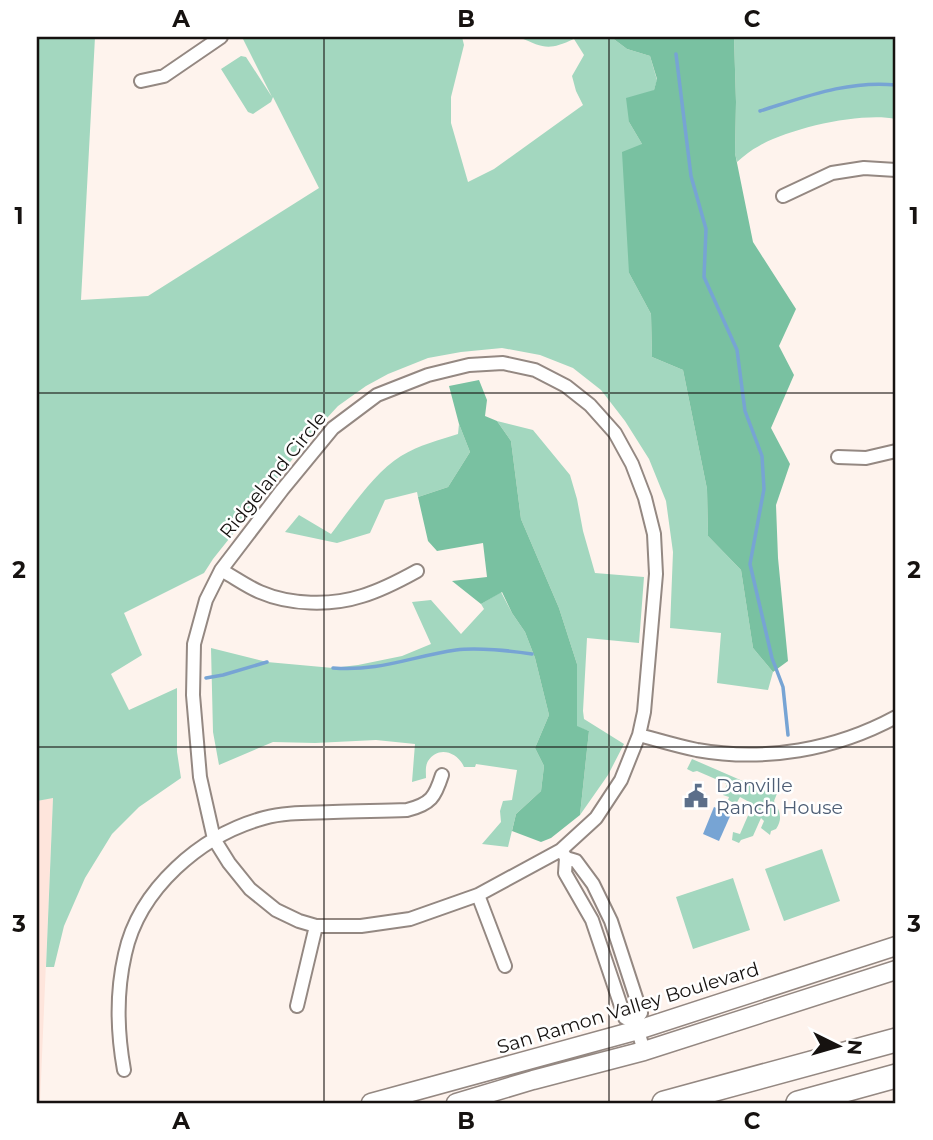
<svg xmlns="http://www.w3.org/2000/svg" width="933" height="1140" font-family="Montserrat,sans-serif">
<style>
.commercial{fill:#fee5dc}
.green{fill:#a3d7bf}
.forest{fill:#79c1a1}
.water{fill:#77a4d4}
.lines{fill:none;stroke-linecap:round;stroke-linejoin:round}
.stream{stroke:#77a4d4;stroke-width:3.5}
.street-casing{stroke:#948882;stroke-width:16}
.secondary-casing{stroke:#948882;stroke-width:21}
.highway-casing{stroke:#948882;stroke-width:26}
.street{stroke:#fff;stroke-width:12}
.secondary{stroke:#fff;stroke-width:18}
.highway{stroke:#fff;stroke-width:23}
.grid{fill:none;stroke:#161210;stroke-width:2;stroke-opacity:0.55}
.labels{text-anchor:middle;dominant-baseline:central;stroke-width:5;stroke-linejoin:round;paint-order:stroke}
.street-label{font-size:19px;fill:#161210;stroke:#fff}
.service-label{font-size:19px;fill:#4e5e75;stroke:#fff;text-anchor:start}
.neatline{fill:none;stroke:#161210;stroke-width:2.5}
.grid-label{font-size:23px;text-anchor:middle;font-weight:bold;fill:#161210}
</style>
<rect width="100%" height="100%" fill="#fef3ed"/>
<path class="commercial" d="M53,797L40,1103H37V801Z"/>
<path class="green" d="M37,37H95L81,300L148,296L319,188L273,97L271,102L253,114L248,112L221,69L241,56L246,57L272,97L242,37H462L464,45L451,97V123L468,182L494,169L583,105L576,91L572,76L584,55L574,39C548,51 544,48 519,37H611L627,49L650,56L657,80L654,90L629,122L642,144L629,273L651,314L652,357L683,370L707,489L708,536L741,570L753,648L773,672L768,690L717,683L721,633L670,628L673,552L666,501L649,459L625,421L601,390L573,368L540,355L502,348L461,352L428,358L388,374L366,386L338,406L314,432L213,559L204,573L124,613L142,655L111,674L129,710L177,688V752L181,778L139,807L112,834L85,878L64,926L54,967H46L53,798L37,801Z
M734,37H896V119C861,112 790,128 759,146C751,150 744,156 737,162L735,153L736,102Z
M497,421L533,430L570,475L577,499L583,531L595,573L644,577L639,643L587,638L583,711L584,719L624,744L608,775L580,815L589,731L577,727V664L559,608L521,519L511,441Z
M459,424L470,452L448,487L418,497L417,492L385,500L370,533L337,543L285,532L299,515L331,534C350,509 375,472 401,456C419,445 439,440 458,434Z
M501,592L512,613L525,632L535,658L549,715L535,748L544,766L541,791L516,814L508,847L482,844L501,822L500,811L503,801L512,800L517,770L476,764L475,767H464C458,752 438,745 428,761C425,766 426,773 426,778L412,782L415,744L376,740L315,743L273,742L219,765L213,732L211,648L267,662L333,668L358,665L402,656L431,644L412,602L431,600L461,634L484,609L481,604Z
M692,759L766,791L769,784H774L778,791L774,801C780,811 783,819 776,829L771,831L770,835L761,828L764,821L761,818L753,836L741,840L739,843L732,840L733,832L740,834L753,804L740,797L736,804L728,800L729,797L723,795L727,784L697,771L693,772L687,769Z
M822,849L840,901L784,921L765,869Z
M733,878L750,930L693,949L676,897Z"/>
<path class="forest" d="M611,37H734L736,102L735,153L753,242L796,309L779,346L794,375L771,428L790,464L776,505L778,558L788,661L773,672L753,648L741,570L708,536L707,489L683,370L652,357L651,314L629,273L622,152L642,144L629,122L626,98L654,90L657,79L650,56L627,49Z
M479,380L487,400L485,416L497,421L511,441L521,519L559,608L577,664V726L589,731L580,815L551,838L541,842L512,831L516,814L541,791L544,766L535,748L549,715L535,658L525,632L512,613L502,592L481,604L452,581L487,577L483,543L437,551L428,541L418,497L448,487L470,452L459,424L449,386Z"/>
<path class="water" d="M714,807L731,814L719,841L703,834Z"/>
<g class="lines">
<path class="stream" d="M676,54L691,176L706,229L704,277L737,350L745,411L762,456L764,489L750,564L772,658L783,687L788,735
M760,111C805,97 848,80 896,85
M333,668C379,672 413,656 456,650C476,647 513,651 532,654
M206,678L223,675L267,662"/>
<g class="street-casing">
<path id="street" d="M141,81L164,76L221,37
M783,196L832,173L864,168L896,170
M503,363L535,370L566,386L590,405L615,433L632,464L645,498L654,534L656,574L644,712L639,735L621,780L596,818L561,850L478,895L410,919L361,926H316L299,921L276,910L250,889L229,863L214,839L200,777L193,695L194,644L206,600L221,570L282,490L333,428L377,395L428,375L469,365Z
M838,457L866,458L896,451
M221,570C234,577 246,586 260,592C290,605 331,606 362,596C382,590 399,581 417,571
M639,735C658,740 677,746 697,750C765,762 835,750 896,717
M563,853L566,858L565,873L592,920L625,1018L635,1021
M566,858L576,861L593,884L611,921L641,1013L635,1021L644,1051
M478,895L505,966
M297,1006L316,926
M124,1070C117,1031 116,993 125,954C139,889 201,835 264,818C286,812 309,813 333,812C357,811 382,811 407,810C431,804 435,797 442,775"/>
</g>
<g class="secondary-casing">
<path id="secondary" d="M371,1103L638,1030L896,946
M456,1103L533,1080L644,1051L896,970"/>
</g>
<g class="highway-casing">
<path id="highway" d="M664,1103L896,1040
M798,1103L896,1076"/>
</g>
<use href="#street" class="street"/>
<use href="#secondary" class="secondary"/>
<use href="#highway" class="highway"/>
</g>
<path class="grid" d="M324,37V1103M609,37V1103M37,393H896M37,747H896"/>
<defs>
<g id="civic-bare" transform="scale(1.89)"><path d="M-.6-6.5H3V-4.5H.6V-3L4-1V1h2V6H-6V1h2V-1L-.6-3ZM-1.2 2.5V6h2.4V2.5Z" fill="#5c6f8a" stroke="#fff" stroke-width="2.5" paint-order="stroke"/></g>
</defs>
<g fill-rule="evenodd">
<use href="#civic-bare" x="696" y="796"/>
</g>
<g class="labels">
<g class="street-label">
<text transform="translate(273 475) rotate(-51)">Ridgeland Circle</text>
<text transform="translate(628 1008) rotate(-17)">San Ramon Valley Boulevard</text>
</g>
<g class="service-label">
<text x="716" y="785">Danville<tspan x="716" dy="22">Ranch House</tspan></text>
</g>
</g>
<rect width="933" height="1140" fill="none" stroke="#ffffff" stroke-width="77"/>
<g transform="translate(838 1046) rotate(95)" stroke="#ffffff" stroke-width="5" paint-order="stroke">
<path d="M0-5L12 26L0 18L-12 26Z" fill="#161210"/>
<text y="-10" font-size="19" font-weight="bold" text-anchor="middle" fill="#161210">N</text>
</g>
<rect x="38" y="38" width="856" height="1064" class="neatline"/>
<g class="grid-label">
<text x="181" y="27">A</text>
<text x="466" y="27">B</text>
<text x="752" y="27">C</text>
<text x="19" y="224">1</text>
<text x="914" y="224">1</text>
<text x="19" y="578">2</text>
<text x="914" y="578">2</text>
<text x="19" y="932">3</text>
<text x="914" y="932">3</text>
<text x="181" y="1129">A</text>
<text x="466" y="1129">B</text>
<text x="752" y="1129">C</text>
</g>
</svg>
